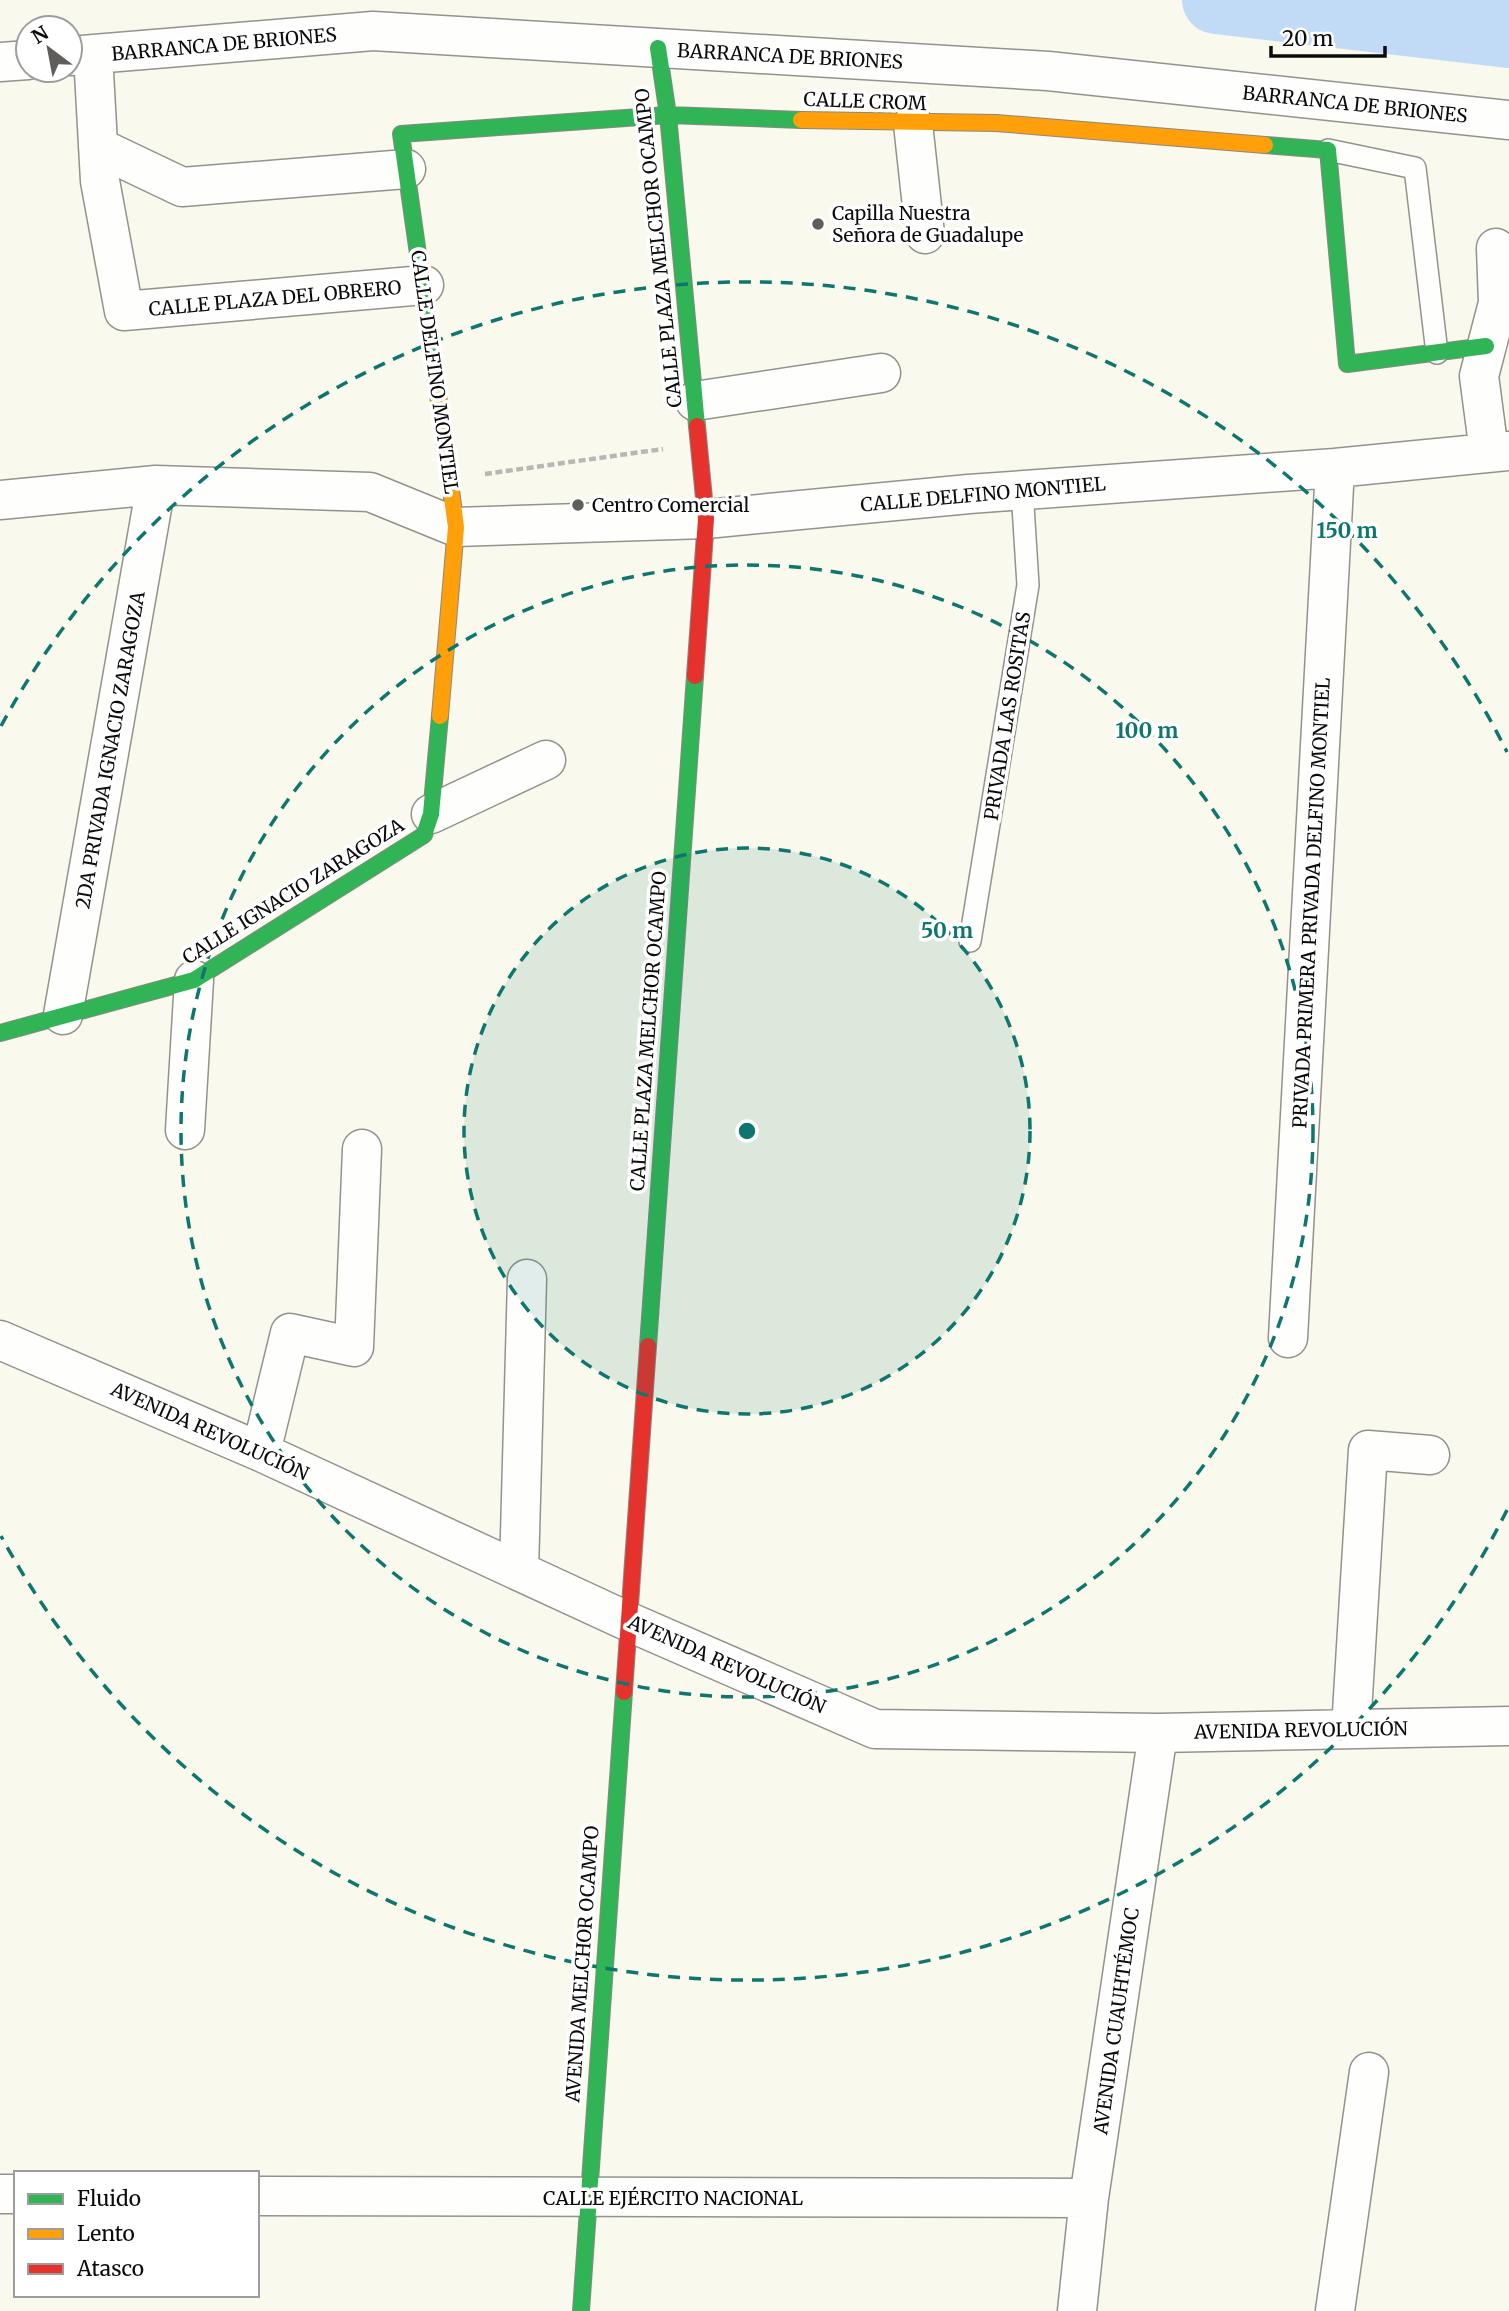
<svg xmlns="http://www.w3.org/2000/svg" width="1509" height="2311" font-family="Merriweather,serif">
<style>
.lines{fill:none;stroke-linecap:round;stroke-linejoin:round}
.river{stroke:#c1dbf7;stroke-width:68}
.lane-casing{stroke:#93928d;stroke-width:24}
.street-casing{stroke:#93928d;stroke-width:41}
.fast-casing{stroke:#898983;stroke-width:18}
.slow-casing{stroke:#898983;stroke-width:18}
.jam-casing{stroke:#898983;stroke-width:18}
.path{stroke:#b7b7b5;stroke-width:4.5;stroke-dasharray:7 3.5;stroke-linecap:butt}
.lane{stroke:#fefefc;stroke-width:21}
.street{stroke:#fefefc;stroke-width:38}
.fast{stroke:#30b455;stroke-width:16}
.slow{stroke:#ff9f0a;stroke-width:16}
.jam{stroke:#e5322d;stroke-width:16}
.ring{fill:none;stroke:#0f766e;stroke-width:3.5;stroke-dasharray:12 9}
.poi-dot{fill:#5f5e5a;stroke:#fff;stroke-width:2.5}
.labels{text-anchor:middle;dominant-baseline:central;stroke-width:7;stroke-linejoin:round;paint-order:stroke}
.street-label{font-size:19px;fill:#0b0b0b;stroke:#fff}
.poi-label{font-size:19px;fill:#0b0b0b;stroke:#fff;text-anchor:start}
.centre{fill:#0f766e;stroke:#fff;stroke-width:3.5}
.ring-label{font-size:21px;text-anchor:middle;font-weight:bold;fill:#0f766e;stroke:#fff;stroke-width:7;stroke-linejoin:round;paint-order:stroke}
</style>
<rect width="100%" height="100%" fill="#faf9ed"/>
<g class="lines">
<path class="river" d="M1216,0L1509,34"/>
<g class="lane-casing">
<path id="lane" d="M1328,150L1415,168L1437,353
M970,941L1028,585L1022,490"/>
</g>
<g class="street-casing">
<path id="street" d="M93,54L100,181L124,311L424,285
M70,56L373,31L1048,71L1509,120
M0,62L28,60
M913,124L925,234
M98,147L182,187L406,169
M695,401L881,373
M1489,452L1479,376L1498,303L1496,248
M0,500L156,485L370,492L456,527L706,519L969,494L1335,468L1509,451
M431,814L546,760
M63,1015L156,485
M185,1130L194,980
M1288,1338L1335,468
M0,1340L261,1452L627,1621L875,1729L1158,1733L1509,1726
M261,1452L290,1333L354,1347L362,1149
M519,1571L527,1279
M1351,1729L1368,1450L1430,1455
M0,2194H16
M257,2196L1089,2198
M1077,2311L1089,2198L1158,1733
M1335,2311L1369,2072"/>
</g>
<g class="fast-casing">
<path id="fast" d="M658,48L668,115L697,426
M1265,145L1328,150L1347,364L1486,346
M438,395L401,134L668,115L801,120
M0,1033L194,980L424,835L431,814L440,716
M648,1346L695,676
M581,2311L624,1692"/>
</g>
<g class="slow-casing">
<path id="slow" d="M801,120L996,123L1265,145
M438,395L456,527L440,716"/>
</g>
<g class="jam-casing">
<path id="jam" d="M695,676L706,519L697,426
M624,1692L648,1346"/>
</g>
<path class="path" d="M485,474L663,449"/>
<use href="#lane" class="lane"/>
<use href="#street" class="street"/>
<use href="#fast" class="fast"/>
<use href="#slow" class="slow"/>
<use href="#jam" class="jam"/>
</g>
<circle cx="747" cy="1131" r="283" fill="#0f766e" fill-opacity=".12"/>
<g class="ring">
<circle cx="747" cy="1131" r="283"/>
<circle cx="747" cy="1131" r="566"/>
<path d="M1507 1510A849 849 0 0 1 1 1536M1 726A849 849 0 0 1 1507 752"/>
</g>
<g class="poi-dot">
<circle cx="818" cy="224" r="7"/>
<circle cx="578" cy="505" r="7"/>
</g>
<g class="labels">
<g class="street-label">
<text transform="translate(224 44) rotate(-5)">BARRANCA DE BRIONES</text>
<text transform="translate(790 56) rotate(3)">BARRANCA DE BRIONES</text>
<text transform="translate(865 101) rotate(2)">CALLE CROM</text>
<text transform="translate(1355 104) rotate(6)">BARRANCA DE BRIONES</text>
<text transform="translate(658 248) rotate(-96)">CALLE PLAZA MELCHOR OCAMPO</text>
<text transform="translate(275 298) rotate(-5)">CALLE PLAZA DEL OBRERO</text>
<text transform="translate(435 372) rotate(82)">CALLE DELFINO MONTIEL</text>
<text transform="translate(983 494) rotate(-5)">CALLE DELFINO MONTIEL</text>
<text transform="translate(1007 716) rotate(-81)">PRIVADA LAS ROSITAS</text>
<text transform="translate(110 750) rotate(-80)">2DA PRIVADA IGNACIO ZARAGOZA</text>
<text transform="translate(293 891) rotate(-32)">CALLE IGNACIO ZARAGOZA</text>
<text transform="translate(1311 903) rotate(-87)">PRIVADA PRIMERA PRIVADA DELFINO MONTIEL</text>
<text transform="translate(648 1031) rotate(-86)">CALLE PLAZA MELCHOR OCAMPO</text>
<text transform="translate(210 1431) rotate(24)">AVENIDA REVOLUCIÓN</text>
<text transform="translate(727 1664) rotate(24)">AVENIDA REVOLUCIÓN</text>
<text transform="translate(1301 1730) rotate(-1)">AVENIDA REVOLUCIÓN</text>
<text transform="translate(582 1964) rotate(-86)">AVENIDA MELCHOR OCAMPO</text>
<text transform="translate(1116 2021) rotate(-82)">AVENIDA CUAUHTÉMOC</text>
<text x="673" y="2198">CALLE EJÉRCITO NACIONAL</text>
</g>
<g class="poi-label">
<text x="832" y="213">Capilla Nuestra<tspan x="832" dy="22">Señora de Guadalupe</tspan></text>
<text x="592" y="505">Centro Comercial</text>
</g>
</g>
<circle cx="747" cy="1131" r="10" class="centre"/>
<g class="ring-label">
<text x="1347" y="538">150 m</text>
<text x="1147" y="738">100 m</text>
<text x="947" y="938">50 m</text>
</g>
<rect x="14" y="2171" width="245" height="126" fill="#ffffff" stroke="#9d9d9d" stroke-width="2"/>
<rect x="28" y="2194" width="35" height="10" fill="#30b455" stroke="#9d9d9d" stroke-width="2"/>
<text x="77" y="2206" font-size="21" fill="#0b0b0b">Fluido</text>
<rect x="28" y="2229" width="35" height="10" fill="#ff9f0a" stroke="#9d9d9d" stroke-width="2"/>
<text x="77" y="2241" font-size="21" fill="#0b0b0b">Lento</text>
<rect x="28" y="2264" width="35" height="10" fill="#e5322d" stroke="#9d9d9d" stroke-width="2"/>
<text x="77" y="2276" font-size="21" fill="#0b0b0b">Atasco</text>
<g transform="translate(49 49) rotate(328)"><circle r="33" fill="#ffffff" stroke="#9d9d9d" stroke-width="2"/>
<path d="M0-5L12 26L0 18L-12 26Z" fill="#5f5e5a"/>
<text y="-10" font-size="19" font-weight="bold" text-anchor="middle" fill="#0b0b0b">N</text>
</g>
<path d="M1271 46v10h114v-10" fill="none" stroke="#0b0b0b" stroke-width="3.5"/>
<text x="1282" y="46" font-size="21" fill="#0b0b0b" stroke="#ffffff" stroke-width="5" paint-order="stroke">20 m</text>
</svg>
